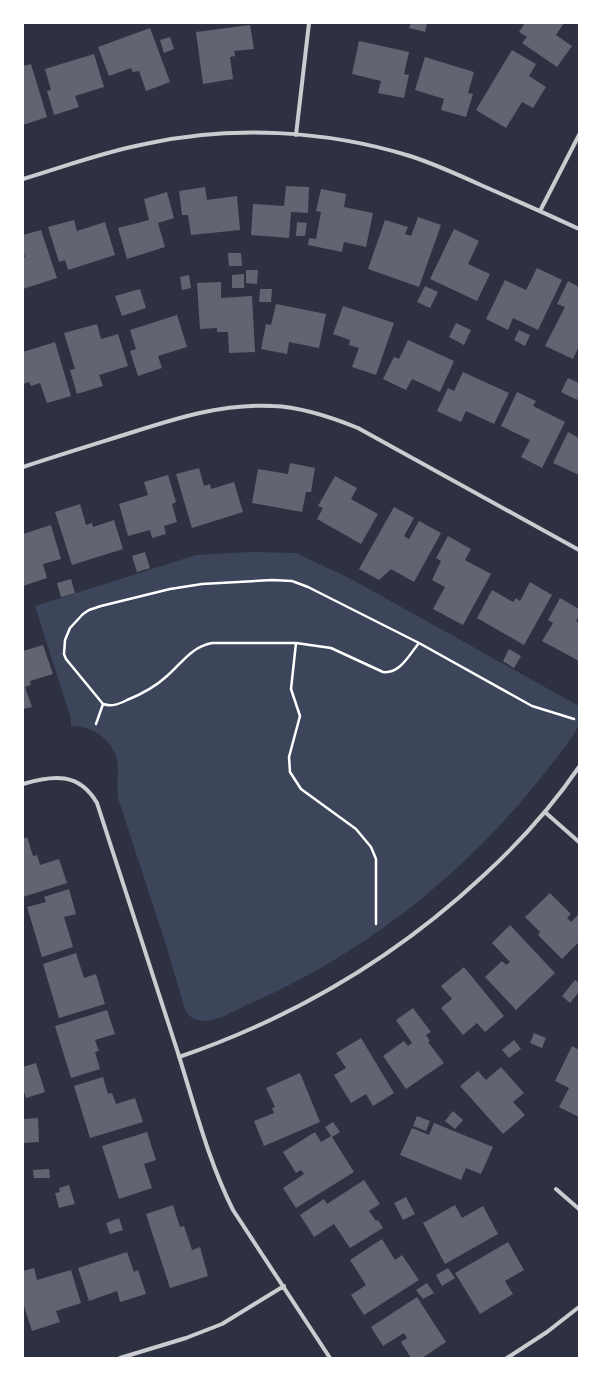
<svg xmlns="http://www.w3.org/2000/svg" width="602" height="1381" font-family="Montserrat,sans-serif">
<style>
.green{fill:#3c4559}
.building{fill:#626471}
.lines{fill:none;stroke-linecap:round;stroke-linejoin:round}
.path{stroke:#fff;stroke-width:2.5}
.minor{stroke:#caccd0;stroke-width:4}
</style>
<rect width="100%" height="100%" fill="#2d3142"/>
<path class="green" d="M249,552L296,553L351,579L579,706C579,711 580,719 579,724C577,732 553,763 546,771C469,871 365,954 249,1004C231,1012 199,1034 185,1010L166,945L118,798C116,786 119,773 117,760C112,739 92,725 71,726V719L35,606L196,555Z"/>
<path class="building" d="M411,23H427L425,32L409,28Z
M525,23H564L556,35L572,46L557,67L522,43L527,37L519,32Z
M250,25L254,49L234,51L235,56L230,57L233,79L203,84L196,32Z
M150,28L170,82L146,91L139,71L133,72L131,68L109,76L98,47Z
M170,37L174,49L164,53L160,40Z
M359,41L409,52L404,74L409,75L404,98L378,93L381,81L352,74Z
M512,50L536,64L529,76L546,87L533,108L522,102L506,128L476,110Z
M94,54L104,87L75,96L79,107L54,115L47,91L51,90L45,69Z
M425,57L474,72L468,93L473,94L466,117L441,110L444,99L415,90Z
M31,64L47,117L23,125V66Z
M286,186L309,187L308,213L291,212L289,238L251,235L253,204L284,206Z
M205,187L207,200L237,196L240,230L191,235L188,215H182L179,191Z
M321,189L346,194L344,207L373,213L366,247L344,242L342,252L308,245L309,238L316,239L321,212L316,211Z
M167,192L174,218L158,223L165,247L127,259L118,228L149,220L144,199Z
M418,217L441,225L419,287L368,269L385,220L408,227L405,234L411,236Z
M74,220L77,231L105,222L115,255L68,270L65,260L59,262L48,227Z
M297,222L307,223L305,236H296Z
M454,229L479,241L468,264L490,274L477,301L430,279Z
M41,230L57,278L23,289V257H25L23,250V235Z
M228,253H241L242,266H229Z
M537,268L562,280L538,330L513,318L508,330L486,319L505,280L526,290Z
M246,270H258L257,284L246,283Z
M244,274V288H232V275Z
M189,275L191,288L182,290L180,277Z
M568,281L579,287V346L573,359L545,346L565,307L557,304Z
M221,282V298L252,296L255,352L229,353L228,332H217V328L200,329L197,283Z
M425,286L438,292L430,308L417,302Z
M140,289L146,308L122,316L115,296Z
M260,289H272L271,302H259Z
M276,304L326,314L319,348L289,342L287,354L261,349L266,324L271,325Z
M343,306L394,323L376,375L352,367L359,348L349,345L350,340L333,334Z
M177,315L187,347L158,356L162,368L138,376L130,351L136,349L130,330Z
M456,323L471,330L464,345L449,337Z
M97,324L101,339L118,334L128,366L99,375L103,386L77,394L70,370L75,369L64,333Z
M519,330L530,335L525,346L514,340Z
M408,340L454,361L440,392L412,379L406,390L383,379L394,357L399,359Z
M55,342L71,396L47,403L40,383L31,386L29,382L23,384V352Z
M463,372L509,393L494,424L466,411L461,422L437,411L448,388L454,391Z
M568,378L579,383V394L577,400L561,392Z
M517,392L536,401L533,406L565,422L542,468L521,457L530,440L501,426Z
M568,432L579,438V475L553,463Z
M290,463L315,468L311,492H306L302,512L252,503L258,469L288,474Z
M199,468L204,486L210,484L211,489L234,482L243,512L192,528L176,474Z
M168,475L176,502L172,504L177,522L164,526L166,534L152,538L150,530L128,536L119,504L148,495L144,482Z
M335,476L357,488L351,499L378,514L361,544L317,519L323,508L318,506Z
M80,504L86,525L92,523L93,527L114,520L123,549L72,565L55,512Z
M394,507L414,518L404,536L409,539L419,521L441,533L414,582L391,569L379,580L359,569Z
M51,525L61,559L43,564L47,578L23,586V534Z
M448,536L471,549L465,560L491,574L463,625L433,609L445,587L432,580L441,561L436,558Z
M145,552L150,568L137,572L132,556Z
M71,579L75,593L61,597L57,583Z
M530,582L552,595L524,645L477,618L492,590L513,602L516,598L520,601Z
M560,598L579,609V616L576,621L579,623V661L542,641L553,623L548,620Z
M43,645L53,674L30,681L31,685L25,687L32,707L23,709V651Z
M509,649L521,656L514,668L503,661Z
M27,837L33,856L37,855L40,865L59,859L67,883L23,897V839Z
M69,889L76,914L64,917L73,947L42,957L27,907L46,902L44,897Z
M550,893L571,914L567,918L571,922L579,914V942L562,959L538,935L540,932L525,917Z
M510,925L555,973L516,1010L485,977L502,961L506,965L510,962L492,943Z
M76,953L84,978L96,974L105,1004L59,1018L43,964Z
M464,967L504,1016L485,1032L477,1023L463,1035L441,1008L452,999L441,986Z
M575,980L579,983V992L570,1003L562,996Z
M413,1008L431,1032L426,1035L430,1041L428,1042L444,1063L406,1089L383,1056L404,1041L408,1046L412,1043L396,1020Z
M107,1010L115,1034L95,1040L99,1051L95,1052L100,1069L71,1078L55,1026Z
M534,1033L546,1038L542,1048L530,1043Z
M361,1038L394,1093L373,1106L366,1094L351,1103L334,1075L346,1068L336,1053Z
M514,1040L521,1049L509,1058L502,1050Z
M572,1046L579,1050V1117L559,1107L569,1088L555,1081Z
M36,1063L45,1092L26,1098L23,1089V1067Z
M501,1067L524,1093L513,1102L525,1115L503,1134L460,1086L478,1071L486,1080Z
M300,1073L320,1122L264,1146L254,1121L274,1113L272,1108L275,1107L266,1088Z
M103,1077L108,1094L112,1093L116,1104L135,1098L143,1122L90,1138L74,1086Z
M453,1111L463,1120L455,1129L445,1121Z
M417,1116L430,1121L426,1131L413,1126Z
M38,1118L39,1142L23,1143V1119Z
M333,1122L340,1132L332,1137L354,1172L296,1208L283,1188L304,1174L301,1170L296,1173L283,1152L315,1132L321,1142L331,1136L325,1127Z
M434,1123L493,1147L481,1174L466,1168L461,1180L400,1155L412,1128L429,1135Z
M147,1132L156,1160L144,1164L152,1188L119,1199L102,1146Z
M49,1169L50,1178H34L33,1170Z
M364,1180L380,1204L369,1211L376,1221L378,1220L383,1228L350,1248L334,1224L314,1237L300,1215L324,1199L327,1204Z
M69,1185L75,1204L59,1208L55,1193L60,1192L59,1188Z
M406,1197L415,1214L403,1220L394,1203Z
M173,1205L180,1227L184,1226L192,1250L200,1247L208,1276L170,1288L146,1214Z
M455,1205L462,1218L483,1206L498,1234L445,1264L423,1223Z
M119,1218L123,1230L110,1234L106,1223Z
M382,1239L395,1260L402,1255L419,1280L364,1315L351,1295L366,1285L350,1260Z
M508,1242L524,1270L505,1281L513,1294L480,1314L455,1273Z
M127,1252L134,1272L138,1270L146,1294L120,1302L117,1291L89,1301L78,1268Z
M34,1268L37,1280L71,1270L81,1303L56,1311L60,1322L32,1331L23,1303V1271Z
M448,1268L455,1278L442,1286L436,1275Z
M427,1283L434,1293L423,1299L416,1290Z
M417,1297L446,1342L422,1358H411L401,1342L407,1338L404,1333L383,1346L371,1327Z"/>
<g class="lines">
<path class="path" d="M296,643L291,689L300,716L289,757L290,772L301,789L356,829L371,847L376,859V924
M103,704L66,659L64,654L65,640L70,628L83,614L89,610L101,606L170,589L202,584L272,580L292,581L308,587L419,643
M96,724L103,704C112,707 119,704 127,700C142,694 155,687 167,676C182,663 191,647 212,643H296L331,648L383,672C400,674 409,655 419,643L532,706L574,719"/>
<path class="minor" d="M296,135L309,23
M23,179C63,167 103,152 145,144C230,125 326,130 410,156C435,164 459,175 483,186C515,200 547,214 579,229
M540,211L579,135
M23,467C59,455 95,444 130,433C177,418 224,403 273,406C302,407 331,417 358,428L579,550
M23,784C53,775 79,772 97,803C124,887 151,970 178,1053C195,1107 208,1160 233,1210L330,1358
M546,813L579,842
M179,1057C293,1018 395,958 483,876C519,843 551,808 579,767
M556,1189L579,1209
M120,1358L186,1338L222,1324L284,1286
M507,1358L547,1332L579,1307"/>
</g>
<rect width="602" height="1381" fill="none" stroke="#ffffff" stroke-width="48"/>
</svg>
